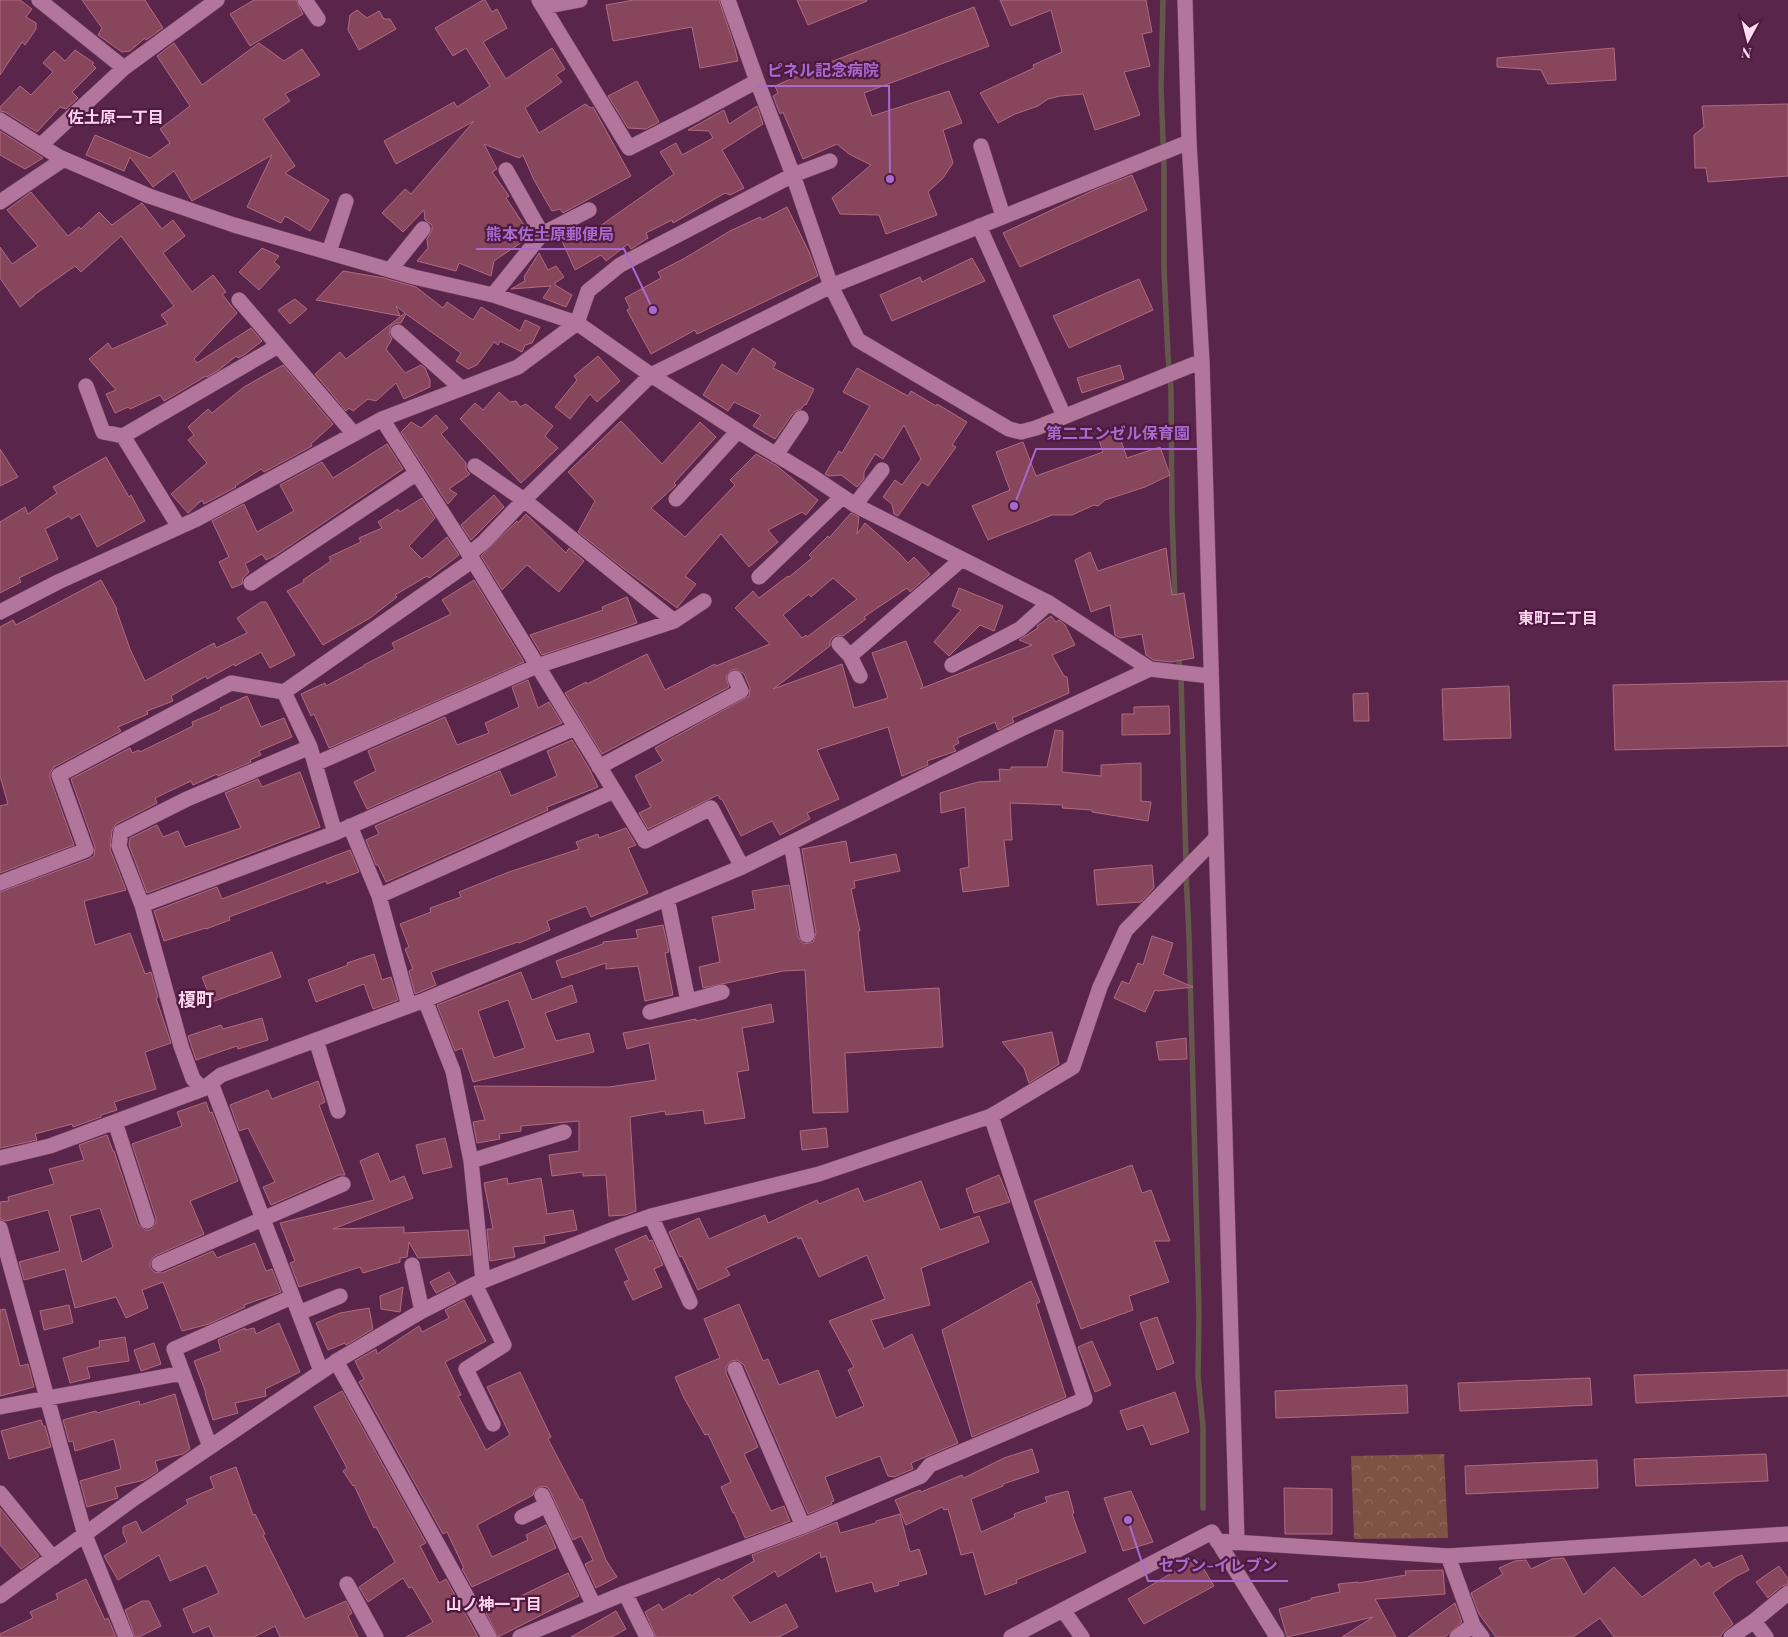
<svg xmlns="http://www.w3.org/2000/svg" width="1788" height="1637" font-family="'Playfair Display','Noto Sans JP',serif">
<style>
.park{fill:url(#park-crowns)}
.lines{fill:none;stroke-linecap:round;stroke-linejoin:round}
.stream{stroke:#64584d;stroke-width:5.5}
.building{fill:#87465b;stroke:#b06b80;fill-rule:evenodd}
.street-casing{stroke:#734465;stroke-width:16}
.street{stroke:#b2759c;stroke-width:15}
.labels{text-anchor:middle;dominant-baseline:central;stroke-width:4.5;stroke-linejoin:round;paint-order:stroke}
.neighbourhood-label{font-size:16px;font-weight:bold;fill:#fcd4ed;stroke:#4e1a3f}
.quarter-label{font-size:18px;font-weight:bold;fill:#fcd4ed;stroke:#4e1a3f}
.leader{fill:none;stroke:#a96ad0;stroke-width:2}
.callout-dot{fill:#a96ad0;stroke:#4e1a3f;stroke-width:2}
.callout-label{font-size:16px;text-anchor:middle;font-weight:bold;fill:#a96ad0;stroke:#4e1a3f;stroke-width:4.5;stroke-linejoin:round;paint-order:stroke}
</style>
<defs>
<pattern id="park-crowns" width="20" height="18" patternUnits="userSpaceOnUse" patternTransform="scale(1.25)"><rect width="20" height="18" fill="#7e5343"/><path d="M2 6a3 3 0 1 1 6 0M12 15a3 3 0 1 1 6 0" fill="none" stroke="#916b5f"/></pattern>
</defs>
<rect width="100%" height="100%" fill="#5a254a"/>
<path class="park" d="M1444,1454L1448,1538L1354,1539L1351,1456Z"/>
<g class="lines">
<path class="stream" d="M1163,0L1161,87L1164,167V268L1168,357L1171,389L1172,514L1175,602
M1178,653L1181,676L1186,864
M1186,873L1189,936L1199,1313L1198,1376L1203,1427V1508"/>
</g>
<path class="building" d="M0,0H20L32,9L26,17L36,23V29L25,45L22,42L0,75Z
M82,0H145L163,28L146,40L145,38L130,51L122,52L98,35L102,28Z
M254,0H296L303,14L250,46L230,14Z
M483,0H485L492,12L497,9L507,28L483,42L506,79L552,48L565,69L556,75L562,82L525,108L539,133L585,104L591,108L593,107L631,176L563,213L560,209L552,211L534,180L523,155L519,158L484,144L497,169L492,172L509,196L506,198L530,234L525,240L494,261L491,276L459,263L456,271L417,261L428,248L427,239L432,230V225L425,220L424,210L403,232L382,213L405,189L411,194L474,121L396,164L384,141L454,102L457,107L490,86L466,48L453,56L435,28Z
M634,0H719L735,48L738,61L700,68L692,27L613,41L606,5Z
M797,0H867V1L808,25Z
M1000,0H1146L1152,32L1142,34L1150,66L1124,72L1140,115L1095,130L1083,94L1060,96L1048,99L1038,106L1015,114L998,123L980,93L1034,68L1033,65L1062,52L1051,10L1011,26Z
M974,7L989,46L864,93L872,116L949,91L962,123L943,130L953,163L943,178L928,192L937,215L886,234L879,215L840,214L832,198L871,165L849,154L837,144L803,159L783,112L780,114L773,96L778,93L775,86L820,66Z
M357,10L367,18L379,11L384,19H390L396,29L359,50L348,30L350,15Z
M174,43L202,85L259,43L284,61L302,49L320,75L285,94L290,101L263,119L295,166L285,173L329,200L310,231L285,216L281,223L247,207L272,155L192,201L174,171L153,187L130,157L124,171L86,155L95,135L150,158L170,143L160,129L190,106L157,56Z
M1614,48L1616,80L1548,84L1541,70L1497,67V58Z
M75,50L94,63L92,64L96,68L72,92L78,98L66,109L60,107L37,132L5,112L0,111V107L20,86L31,95L53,72L43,63L54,51L65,61Z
M637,81L659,122L646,129L628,128L608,96Z
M1788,104V176L1708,182L1706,168H1695L1694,135L1704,127L1702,106Z
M757,106L763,124L722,150L744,188L730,195L725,193L673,223L672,220L646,233L648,238L631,249L628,244L606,261L601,255L575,270L562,241L574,232L580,240L674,174L660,152L676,143L682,155L713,138L709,131L688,130L724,110L729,124Z
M0,131L43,158L25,169L0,155Z
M1132,175L1147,210L1020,267L1003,233L1094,190Z
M31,192L68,236L79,227L81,229L99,212L112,225L142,203L162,229L173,220L185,236L163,253L192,292L213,275L226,292L222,294L237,313L194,359L197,363L251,328L262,341L244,355L238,358L236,356L219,370L207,377L206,376L164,401L160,395L130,409L128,407L115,413L106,394L116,390L89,359L108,343L112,349L168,324L161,315L174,306L121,236L81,272L75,266L34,295V296L20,307L0,278V247L12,264L38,246L7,210Z
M787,207L809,252L818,276L697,334L695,330L651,354L627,310L630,308L625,298L661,278L658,272L685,258L730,231L760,217L762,220Z
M262,248L279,256L274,262L280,267L259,290L239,272Z
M539,253L548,270L556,266L564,277L555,283V285L572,295L566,307L543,298L551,286L511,289L525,281L524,277Z
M972,258L985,281L892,321L880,295L920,277L922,282Z
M343,271L384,278L416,287L443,308L447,302L473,320L481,307L520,331L525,320L540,327L532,343L525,345L522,352L500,341L498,345L494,342L477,365L468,369L456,361L461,353L406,314L401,323H396L391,326L389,334L392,339L386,349L405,373L421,365L425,368L430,380V387L404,399L396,383L376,401L368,399L353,411L349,408L346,411L315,374L340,352L346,359L405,313L396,306L400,316L316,300Z
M1139,279L1153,310L1069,348L1053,316Z
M295,299L307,309L290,324L278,310Z
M753,348L776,363L773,368L814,389L806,405L805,404L801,409L794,412L775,439L753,426L761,415L734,402L728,411L703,395L722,364L737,374Z
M598,356L620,381L597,402L590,394L570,419L555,407L577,380L574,376Z
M283,365L333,424L311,444L312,446L264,472L261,469L235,486L236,487L204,504L202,500L188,513L171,494L207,463L188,440L194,435L188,427L208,409L212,413L244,387Z
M1120,365L1124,379L1082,393L1077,378Z
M857,368L908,396L911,391L936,406L937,404L967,422L952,445L956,447L928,486L922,482L898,516L894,514L892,504L883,497L895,480L902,485L921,459L904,425L883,459L875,454L864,472V479L857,487L841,475L829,476L825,474L839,451L842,453L870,406L843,392Z
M499,392L510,402L516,401L520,407L526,404L553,426L545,436L558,448L521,483L460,419L475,403L483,410Z
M436,415L448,428L441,434L466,463V470L470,474L449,489L457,494L448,504L401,432L411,422L421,428Z
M621,421L662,464L700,422L716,437L674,483L676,485L651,508L685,537L735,485L730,480L756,454L777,466L818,500L806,515L802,512L768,530L778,542L749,567L721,534L685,576L696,584L677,608L623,568L578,532L595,501L568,472Z
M1118,432L1127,458L1160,447L1170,475L1145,487L1105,500L1098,506L1094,505L1072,515H1052L988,540L972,506L1010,490L996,452L1023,442L1036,476L1103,452L1099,440Z
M387,444L403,469L276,555L266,560L262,554L245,564L249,572L243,578L242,584L232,588L219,562L229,557L212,521L244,504L257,532L294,511L280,485L322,462L333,478Z
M0,449L18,477L0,486Z
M106,457L129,497L131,495L145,521L97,547L80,514L71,519L69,516L45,529L58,559L19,578L21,582L0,593V522L25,507L28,514L57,493L53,487Z
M494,495L504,507L471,540L461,525Z
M422,498L435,518L409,546L422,559L447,537L459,555L429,578L427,576L395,595L397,597L370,618L323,645L287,591L304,582L303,580L331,561L329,557L361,542L359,538L382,528L378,522L398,509L400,512Z
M851,513L859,517L857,534L865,523L899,553L908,563L914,557L930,574L910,592L907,588L864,617L866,619L843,636L837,635L833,637L830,641V646L773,689L842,664L854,708L888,698L872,653L906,641L923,686L920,689L1032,645L1019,640L1038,628L1037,626L1051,616L1056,622L1059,620L1065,625L1075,645L1052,655L1064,676L1067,677L1069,693L1012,718L1014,722L998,730L995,722L957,738L959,743L953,746L956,751L927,761L928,765L902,776L888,727L817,750L839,799L807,813L810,819L780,835L772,821L741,836L722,799H720L718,795L648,829L639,813L651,807L635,776L663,761L655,748L749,696L750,688L744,674L736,669L731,670L726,677L729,687L602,754L565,693L586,682L587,684L647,654L665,690L715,664L716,666L770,644L735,608L753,591L759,598L788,576L789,577L812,558L809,555L828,536L829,538ZM833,578L857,599L807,637L806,635L802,638L783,615L809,594L811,597Z
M526,514L566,553L569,548L584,561L559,592L527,565L502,590L481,556L517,521L518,523Z
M1166,548L1172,595L1184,593L1194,658L1171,662L1153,660L1146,655L1142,634L1120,638L1115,635L1110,605L1091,612L1075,560L1090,552L1098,571Z
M101,580L117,609H116L130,649L145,681L214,643L216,648L247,633L237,618L261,602H266L295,655L270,668L261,652L235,666L234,664L207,679L206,676L171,696L173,701L147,711L148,714L118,727L121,731L54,767L50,773V778L74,845L0,873V806L8,804L0,776V627L13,620L16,625Z
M474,580L524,662L329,748L314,714L311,716L301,694L325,683L326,686L364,666V665L395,649L392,643L451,614L442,600Z
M959,588L1003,606L994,631L980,625L949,656L934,642L961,610L952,606Z
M627,597L637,623L542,655L530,635L603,610L602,607Z
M528,680L538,708L549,702L562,723L367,809L354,782L376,771L368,751L445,717L457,745L489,733L485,723L519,707L512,687Z
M1788,681V746L1615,750L1613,685Z
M1509,686L1511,738L1444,740L1442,689Z
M1368,693L1369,721H1354L1353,694Z
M247,696L261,727L284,718L292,737L259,751L261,755L250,760L251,762L218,776L217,774L193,785L191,781L155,798L157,803L116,824L112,831L110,849L126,890L84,901L95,945L130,933L145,974L151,972L158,997L156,998L171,1043L145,1052L156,1089L114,1102L117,1110L101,1115V1117L73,1127L72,1124L35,1134L37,1140L0,1148V892L89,859L94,856L95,847L71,779L130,748L132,753L139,750L140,752L193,726L192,722L221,710L220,708Z
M1169,706L1170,734L1122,735V714H1134V707Z
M1055,730L1063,731L1062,772L1101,776V765L1141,763V801L1151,802L1148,821L1092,812V810L1062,808L1063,805L1010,803L1012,840H1004L1009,886L963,892L960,869L969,867L965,807L941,813L940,793L978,782L1000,781L999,769L1011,770V767H1047Z
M572,740L590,770L598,787L547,807L548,810L386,882L378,865H376L366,840L379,834L375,826L500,771L511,796L557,776L547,751Z
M300,772L320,827L147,893L129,845L130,838L157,825L163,837L178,831L185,847L241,828L225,793L258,779L262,787Z
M626,828L636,845L628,848L648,893L591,917L586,906L547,921L550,930L519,943L518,942L431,972L436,985L415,994L409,971L413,969L405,949L409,947L400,924L431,912L430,908L461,897L459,892L509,872L579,849L576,842L598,834L599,838Z
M846,841L850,863L896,854L900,871L854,881L855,888L851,889L860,931H858L865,992L939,988L943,1047L845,1053L848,1112L813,1113L805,970L783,971L703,988L699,967L720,962L712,917L755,909L752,891L789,885L798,937L804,944L813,942L816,933L802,849Z
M350,850L359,872L327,884L326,881L229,917L230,920L206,929V928L164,941L154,911L217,887L222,899Z
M1152,865L1154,888L1141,902L1097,905L1094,870Z
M663,925L669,952L665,953L673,995L645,1001L638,966L606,969V963L562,978L556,961L603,944V942L638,938L636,930Z
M1152,936L1173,943L1163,974L1193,987L1158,991L1155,990L1145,1012L1114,998L1122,981L1129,984L1138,963L1143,965Z
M272,952L281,977L212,1002L202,977Z
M374,954L382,980L391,977L398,1000L373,1009L364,984L316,1002L308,980L348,965L347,963Z
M521,972L532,1000L572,985L577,1002L545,1013L556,1041L589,1033L594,1052L473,1082L462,1048L455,1051L437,1005ZM508,1000L525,1048L494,1058L478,1011Z
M771,1004L774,1022L742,1028L749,1070L737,1072L745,1118L705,1124L703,1110L666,1115L665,1111L630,1117L636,1211L625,1215L609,1216L606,1175L583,1176V1172L552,1176L549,1155L579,1151V1121L521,1126V1131L499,1134L500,1139L477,1143L473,1122L485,1120L474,1086L609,1087L656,1080L649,1043L627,1049L623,1033L696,1019V1021Z
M262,1018L268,1040L238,1049L237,1046L196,1060L188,1036L221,1025L223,1029Z
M1052,1032L1059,1064L1029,1083L1024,1068L1002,1042Z
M1186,1038L1187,1059L1159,1060L1156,1042Z
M318,1081L325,1102L319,1105L345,1175H339L271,1205L263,1187L275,1182L248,1128L239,1131L230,1105L268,1090L272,1099Z
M206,1102L210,1113L212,1112L238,1181L190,1201L204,1234L155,1256L150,1262V1267L154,1272L162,1273L213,1251L217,1258L255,1243L266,1271L272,1269L281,1292L244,1305L245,1307L209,1324L182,1331L163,1282L142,1290L148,1308L126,1318L116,1297L75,1308L65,1269L24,1280L19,1262L60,1251L48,1210L6,1221L0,1219V1202L9,1201L8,1197L54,1184L49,1169L84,1160L79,1145L107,1135L113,1151H114L138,1224L145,1230H150L156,1223V1218L132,1144L182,1126L177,1112ZM100,1208L113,1247L82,1262L70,1216Z
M826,1128L828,1147L802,1150L800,1131Z
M445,1138L452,1167L423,1174L416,1145Z
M378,1153L390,1182L404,1176L413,1198L333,1229L404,1227V1233L468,1230L471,1255L418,1258L409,1242L407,1257L400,1258V1262L363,1273L360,1267L299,1287L290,1263L295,1261L280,1223L374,1200L360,1161Z
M1132,1165L1142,1193L1151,1190L1170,1241H1154L1169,1282L1129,1296L1133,1310L1081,1329L1034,1201Z
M999,1175L1010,1202L974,1213L966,1189Z
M507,1178L508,1184L541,1178L547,1214L573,1210L577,1230L544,1236L545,1243L513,1247L515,1257L490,1261L487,1229H493L484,1183Z
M921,1181L940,1230L979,1216L989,1242L921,1268L930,1305L871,1320L884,1349L912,1334L958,1443L911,1463L913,1469L894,1477L888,1476L880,1456L825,1477L834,1501L831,1502L832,1504L808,1514L744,1365L737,1360L731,1361L726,1367V1373L758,1447L744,1454L771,1511L784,1506L790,1521L745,1538L734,1512L733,1513L721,1487L731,1482L708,1434L705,1435L684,1398L675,1377L720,1358L704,1319L739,1304L763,1361L768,1359L779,1385L818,1370L836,1418L864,1406L848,1370L854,1367L829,1321L885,1299L867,1255L819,1277L801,1238L798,1239L797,1236L726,1268L730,1275L698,1290L682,1256L680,1257L669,1232L699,1218L709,1239L765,1215L768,1223L817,1200L819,1204L858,1188L864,1202Z
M646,1235L649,1241L652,1240L663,1265L654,1269L662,1287L633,1300L624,1282L629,1280L615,1249Z
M449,1272L456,1283L436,1293L430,1282Z
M1031,1281L1040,1302L1036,1304L1066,1397L972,1437L942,1330Z
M403,1287L400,1312L381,1309L380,1296Z
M464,1300L486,1341L445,1362L461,1395L458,1396L486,1450L510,1435L487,1387L520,1372L551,1437L548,1439L580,1500L582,1499L606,1560L617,1577L596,1588L585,1564L593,1560L581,1536L573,1540L550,1491L547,1487L542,1486L535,1489L533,1495L477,1525L492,1557L528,1540L526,1535L546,1525L556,1548L472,1587L462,1569L464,1568L447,1532L443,1534L359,1382L364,1379L355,1361L376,1349L377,1354L419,1326L422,1332L449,1318L445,1310Z
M69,1305L73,1323L44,1330L40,1311Z
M369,1308L373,1329L346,1345L345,1343L328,1350L316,1323L340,1313Z
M5,1309L20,1366L28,1364L34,1387L0,1396V1310Z
M1157,1317L1174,1363L1157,1370L1140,1323Z
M279,1323L300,1372L265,1389L266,1396L235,1403L238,1413L213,1420L205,1393H206L194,1361L221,1351L218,1340L245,1328V1330L254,1328L256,1334Z
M125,1337L129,1361L87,1367L90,1378L70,1383L63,1358L100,1347L99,1341Z
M1092,1341L1111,1385L1095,1392L1078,1347Z
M154,1343L161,1364L141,1371L134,1350Z
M1788,1370V1396L1636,1403L1634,1375Z
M1590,1378L1592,1405L1460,1411L1458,1383Z
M1407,1385L1408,1413L1276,1418L1275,1391Z
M342,1391L426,1543L420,1546L439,1583L446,1579L478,1637H406L433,1622L412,1587L409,1588L403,1578L368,1602L359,1587L395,1562L376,1527L374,1528L354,1485L353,1486L343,1471L347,1468L314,1407Z
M1175,1392L1189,1432L1151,1445L1143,1425L1127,1430L1120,1411Z
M175,1394L190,1449L183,1454L155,1461L158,1471L144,1480L115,1487L118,1498L87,1507L80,1481L121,1469L114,1439L75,1451L73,1441L69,1442L63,1420L96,1411L97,1413L139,1401L140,1405Z
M41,1420L43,1426H45L51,1447L9,1459L1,1431Z
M1032,1449L1039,1472L1003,1484V1486L971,1499L981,1532L1015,1517L1014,1514L1047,1502L1045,1497L1068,1491L1074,1513L1072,1514L1086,1552L1016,1580L1017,1583L985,1595L973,1552L961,1555L948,1509L944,1510L942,1507L906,1525L895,1500L920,1490L921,1492L962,1475L964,1478L1004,1458Z
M1766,1454L1768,1481L1636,1486L1634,1459Z
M1597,1460L1598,1488L1466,1494L1465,1466Z
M236,1467L253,1515L255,1514L265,1534L263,1535L305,1619L346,1601L352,1613L348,1616L358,1637H280L275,1626L254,1637H214L209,1626L193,1633L183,1609L219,1593L206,1565L170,1581L159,1555L118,1580L104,1556L127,1542L123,1533V1527L136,1521L142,1533L188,1504L186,1500L214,1488L210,1477Z
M1284,1488L1332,1489V1534H1285Z
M1131,1491L1153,1542L1123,1551L1104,1498Z
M0,1508L39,1556L21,1569L0,1545Z
M900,1514L910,1552L919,1549L927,1574L898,1582L899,1585L875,1592L872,1582L836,1592L826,1556L821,1558L820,1552L778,1577L775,1571L732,1597L750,1623L786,1604L798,1627L779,1637H656L645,1612L659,1604L663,1610L690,1594L691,1596L719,1578L721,1581L754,1561L752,1555L837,1522L840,1533L876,1523V1521Z
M1742,1555L1749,1570L1735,1577L1713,1593L1733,1624L1725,1630L1720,1637H1614L1600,1618L1573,1637H1496L1479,1614L1471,1593L1503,1574L1499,1568L1515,1561L1526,1560L1531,1569L1552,1559L1564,1558L1583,1595L1614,1567L1642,1597L1695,1559L1701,1567L1709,1562L1713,1568Z
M1197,1558L1214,1586L1144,1624L1128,1599Z
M1779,1566L1788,1579V1584L1782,1586L1768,1598L1756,1582Z
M1443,1570L1445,1594L1375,1599L1396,1637H1342L1373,1617L1287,1637L1279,1609L1311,1600V1598L1340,1592L1338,1584L1358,1582V1583L1406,1575L1405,1571Z
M568,1573L579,1596L498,1637L486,1613Z
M86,1579L105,1620L108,1618L116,1637H0V1634L33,1618L30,1612L58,1599L56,1594Z
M142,1601H149L161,1626L139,1637H135L125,1610Z
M1455,1603L1462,1622L1445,1637H1408Z
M616,1611L626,1629L612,1637H571Z"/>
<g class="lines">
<g class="street-casing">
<path id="street" d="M39,0L124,68
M305,0L318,19
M539,0L629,148L696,114L757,81
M728,0L757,81L793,175L831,286L858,340L1009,429L1021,432L1036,428L1202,361
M1185,0L1189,142L1202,361L1237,1541
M543,7L580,0
M0,120L59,157L149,196L234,225L414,277L493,295L577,323L651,375L755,442L810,475L855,505L1049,603L1150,669L1210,676
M41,145L124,68L217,0
M981,146L1003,216
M506,170L542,234
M0,202L64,159
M979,226L1064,416
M329,252L346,201
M390,270L423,229
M493,295L542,234L589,210
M239,300L354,434
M398,332L461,388
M86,386L103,432L123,436L278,346
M382,419L469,554L645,841L711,808L742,867
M123,436L179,527
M776,455L801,418
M475,466L524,500L674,621
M676,499L738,431
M855,505L882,470
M469,554L484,542L524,500L651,375L831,286L1189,142
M759,577L842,497
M251,583L417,473
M0,612L58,582L197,519L382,419L518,367L577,323L588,291L620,265L793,175L830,161
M839,644L850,656L860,676
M850,656L962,559
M952,665L1020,629L1049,603
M284,692L473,560
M599,767L741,691L735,678
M350,826L379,896L409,1006
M335,833L575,728
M791,843L807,935
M0,883L86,850L59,775L231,683L284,692L310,747
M379,896L614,791
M667,898L688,1001
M142,905L335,833L315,764
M425,1000L453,1071L471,1161L483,1281
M650,1012L722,992
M316,1040L338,1111
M211,1083L321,1371
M203,1089L193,1079L181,1046L142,905L119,846L121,832L187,799L310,747L315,764L537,666L674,621L704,601
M115,1122L147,1221
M0,1158L50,1146L203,1089L221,1075L425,1000L742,867L1021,729L1150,669
M471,1161L564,1132
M651,1216L690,1302
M0,1228L85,1535L126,1637
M159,1264L343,1184
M412,1265L422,1311
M475,1284L504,1345L466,1369L493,1424
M299,1313L340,1296
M336,1361L489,1637
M735,1369L803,1526
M0,1407L183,1373
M210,1447L174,1349L292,1297
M0,1493L53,1558
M542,1495L594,1606
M522,1517L547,1505
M1217,1541L1448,1556L1788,1534
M1448,1556L1473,1625L1482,1637
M347,1584L376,1637
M625,1593L647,1637
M0,1596L136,1497L340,1359L422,1311L475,1284L614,1229L651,1216L819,1174L991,1116L1073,1067L1100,987L1126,930L1216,838
M1063,1610L1082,1637
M1754,1621L1766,1637
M520,1637L625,1593L803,1526L921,1476L930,1465L1085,1399L991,1116
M1011,1637L1212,1532L1277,1637
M1457,1637L1473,1625
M1731,1637L1754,1621L1788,1593"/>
</g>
<use href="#street" class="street"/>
</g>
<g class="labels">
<g class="neighbourhood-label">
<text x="116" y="116">佐土原一丁目</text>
<text x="1558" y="617">東町二丁目</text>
<text x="494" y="1603">山ノ神一丁目</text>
</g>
<g class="quarter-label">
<text x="196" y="999">榎町</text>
</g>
</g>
<path class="leader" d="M890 179L889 86H757M653 310L624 249H476M1014 506L1036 449H1200M1128 1520L1148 1581H1288"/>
<g class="callout-dot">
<circle cx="890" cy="179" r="5"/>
<circle cx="653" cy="310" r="5"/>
<circle cx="1014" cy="506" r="5"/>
<circle cx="1128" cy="1520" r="5"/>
</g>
<g class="callout-label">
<text x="823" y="76">ピネル記念病院</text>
<text x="550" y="240">熊本佐土原郵便局</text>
<text x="1118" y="439">第二エンゼル保育園</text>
<text x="1218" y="1571">セブン-イレブン</text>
</g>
<g transform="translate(1748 40) rotate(187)" stroke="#4e1a3f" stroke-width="4" paint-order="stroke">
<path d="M0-4L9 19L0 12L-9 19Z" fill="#ffddf1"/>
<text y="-8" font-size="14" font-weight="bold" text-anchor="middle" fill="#ffddf1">N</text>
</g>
</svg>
